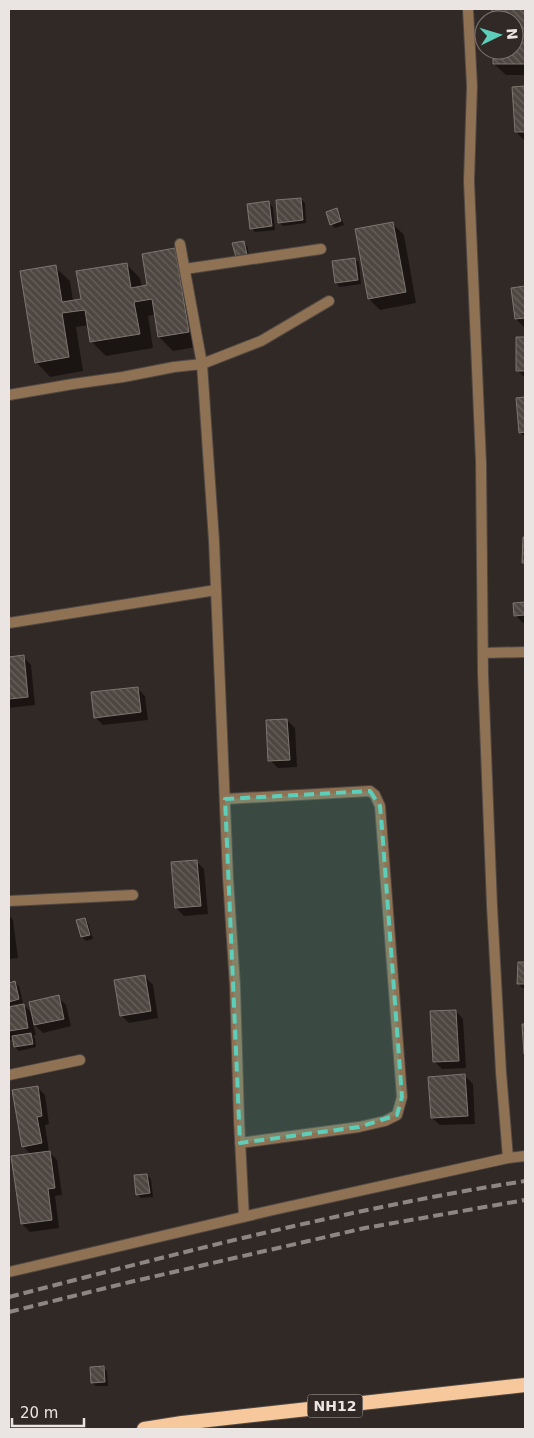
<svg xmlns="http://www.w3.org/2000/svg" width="534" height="1438" font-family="'DejaVu Sans',sans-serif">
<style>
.shadow{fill:#0007}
.building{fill:url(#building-back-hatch);stroke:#7d756f}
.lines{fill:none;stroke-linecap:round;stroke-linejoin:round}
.minor-casing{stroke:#4f4743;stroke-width:12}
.trunk-casing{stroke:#4f4743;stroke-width:16}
.minor{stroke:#8f7153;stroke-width:10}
.trunk{stroke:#f7c89b;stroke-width:14}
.rail{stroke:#8d8783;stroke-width:4;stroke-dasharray:10 5;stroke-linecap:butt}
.marked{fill:#5dceb9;fill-opacity:0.2;stroke:#5dceb9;stroke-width:4;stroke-dasharray:10 6;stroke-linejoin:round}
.labels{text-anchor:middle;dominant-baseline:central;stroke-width:4;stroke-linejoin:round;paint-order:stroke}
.shield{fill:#312925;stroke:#b2ada9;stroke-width:1}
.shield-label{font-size:14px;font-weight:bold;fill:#eae5e2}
</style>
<defs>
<pattern id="building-back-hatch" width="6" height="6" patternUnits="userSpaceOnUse" patternTransform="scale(1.25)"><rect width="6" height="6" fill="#4e4741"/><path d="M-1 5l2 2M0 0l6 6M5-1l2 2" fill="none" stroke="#68615c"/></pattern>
</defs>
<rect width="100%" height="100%" fill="#312925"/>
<path class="shadow" d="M493,9H525V75H506L494,64V50H514V20H494Z
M525,88V140H524L516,132L514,89Z
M301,199L305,203L306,223L283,226L279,222Z
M269,203L273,207L275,230L255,232L252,228Z
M336,210L340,214L344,225L335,228L331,224Z
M393,224L404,235L416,303L380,310L369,299Z
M243,242L247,246L250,258L234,244Z
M174,250L189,264L202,346L173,351L159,337L156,314L148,316L153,348L106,356L92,342L89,325L76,327L83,371L50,377L36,362L55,267L70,281L73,301L82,300L126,264L140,278L142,287L149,286Z
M355,259L359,263L361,284L340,287L336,283Z
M525,288V327H524L516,319L512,289Z
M517,339H525V378L517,370Z
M525,398V437L520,432L517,399Z
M525,603V623H523L515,615V604Z
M23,657L31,665L35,705L9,708V658Z
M137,688L145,696L148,720L103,725L95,717Z
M287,720L295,728L297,767L278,768L270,760Z
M196,861L204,869L208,914L184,916L176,908Z
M9,915L13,920L18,958L9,959Z
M84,919L88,923L93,939L86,941L82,937L78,921Z
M519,963H525V988H522L519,984Z
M145,977L153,985L158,1018L129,1023L121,1015Z
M15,983L19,986L23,1003L11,1005L12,1008L24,1005L33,1015L58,997L66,1005L71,1026L43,1033L33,1023L36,1035L33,1036L35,1038L36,1047L19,1051L15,1047L14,1039L9,1040V984Z
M456,1011L463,1019L466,1068L442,1069L434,1061Z
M465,1076L473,1084L475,1124L440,1125L432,1118Z
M37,1087L45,1095L49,1124L45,1125L49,1152L57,1160L62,1195L55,1196L59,1228L30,1232L22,1224L31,1155L23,1146Z
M147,1175L151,1179L153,1197L141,1198L137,1194Z
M103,1368L107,1371L108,1386H96L92,1383Z"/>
<path class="building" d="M492,9H525V64H493V50H514V20H492Z
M525,86V132H515L512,87Z
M301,198L303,220L278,223L276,200Z
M269,201L272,226L250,229L247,204Z
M337,208L341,221L330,225L326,212Z
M393,222L406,292L368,299L355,229Z
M244,241L247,255L236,257L232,243Z
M175,248L189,332L158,337L152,299L134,302L140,334L90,342L85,310L62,313L69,357L35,363L20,271L56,265L62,302L81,299L76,271L127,263L131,288L147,285L142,254Z
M355,258L358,280L335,283L332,261Z
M525,286V318L515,319L511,288Z
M516,337H525V371H516Z
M525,397V432L519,433L516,398Z
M523,537H525V563H522Z
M525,602V629V615L514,616L513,603Z
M24,655L28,697L9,699V657Z
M138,687L141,712L94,718L91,692Z
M287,719L290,760L268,761L266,720Z
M197,860L201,906L175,908L171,862Z
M85,918L90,935L81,937L76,920Z
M518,962H525V984H517Z
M145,975L151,1011L120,1016L114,980Z
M15,981L19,999L9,1002V983Z
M59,995L64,1019L34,1025L29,1002Z
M24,1004L28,1028L9,1031V1007Z
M456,1010L459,1061L433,1062L430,1011Z
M522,1024H525V1054H524Z
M31,1033L33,1044L14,1047L12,1036Z
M465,1074L468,1116L431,1118L428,1077Z
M38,1086L42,1116L37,1117L42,1143L22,1147L12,1090Z
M50,1151L55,1188L48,1189L52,1220L21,1224L11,1156Z
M147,1174L150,1193L136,1195L134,1175Z
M104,1366L105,1382L91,1383L90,1367Z"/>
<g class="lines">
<g class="minor-casing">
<path id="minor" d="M468,9L472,86L469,181L481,462L483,674L492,906L501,1072L508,1158
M180,244L202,364L214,541L228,878L235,986L239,1120L244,1217
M185,269L321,249
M9,395L73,384L123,377L174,367L202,364L261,341L329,301
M9,623L216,590
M483,653L525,652
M225,799L370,791L375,795L380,806L402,1097L397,1115L385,1121L359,1127L240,1143
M9,901L133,895
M9,1075L80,1060
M9,1272L273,1210L508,1158L525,1156"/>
</g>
<g class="trunk-casing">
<path id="trunk" d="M144,1429L182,1423L525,1385"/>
</g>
<use href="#minor" class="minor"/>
<use href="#trunk" class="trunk"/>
<path class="rail" d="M9,1297C179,1253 351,1208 525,1181
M9,1312L130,1282L365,1228L525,1200"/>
</g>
<path class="marked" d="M370,791L380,806L382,828L402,1097L397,1115L359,1127L240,1143L225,799Z"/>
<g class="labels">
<rect class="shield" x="307.5" y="1394.5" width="55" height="23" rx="4"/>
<g class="shield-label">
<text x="335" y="1406">NH12</text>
</g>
</g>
<rect width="534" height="1438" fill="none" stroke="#eae5e2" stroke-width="20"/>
<g transform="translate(499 35) rotate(85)"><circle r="24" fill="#312925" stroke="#7b7471"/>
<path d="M0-4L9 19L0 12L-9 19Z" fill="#5dceb9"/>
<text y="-8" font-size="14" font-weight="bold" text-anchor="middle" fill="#eae5e2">N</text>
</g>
<path d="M12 1418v8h72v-8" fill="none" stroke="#eae5e2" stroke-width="2.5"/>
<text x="20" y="1418" font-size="15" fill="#eae5e2" stroke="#312925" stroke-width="4" paint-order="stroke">20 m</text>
</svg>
